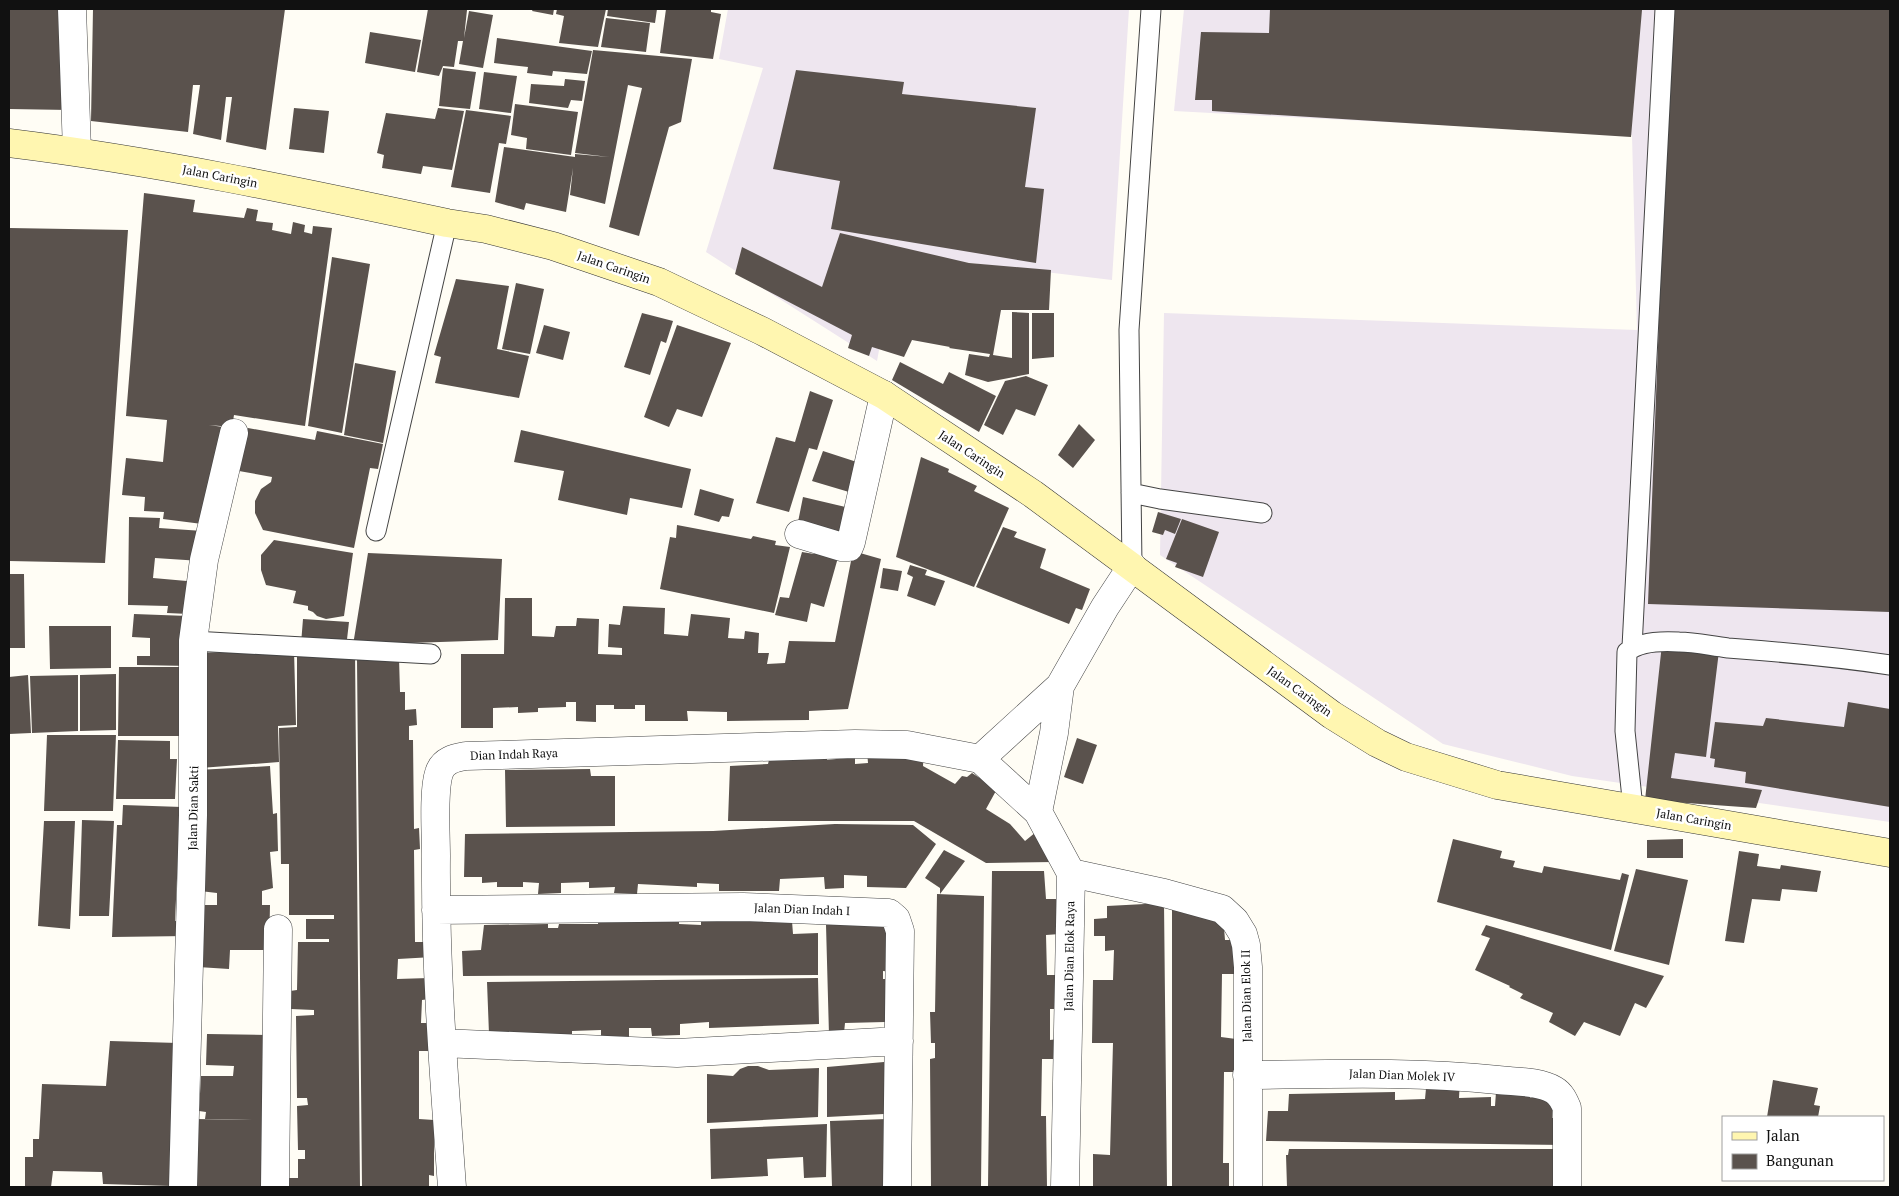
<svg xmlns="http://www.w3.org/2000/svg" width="1899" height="1196" font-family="'PT Serif',serif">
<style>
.industrial{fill:#eee6ef}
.building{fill:#5a524d}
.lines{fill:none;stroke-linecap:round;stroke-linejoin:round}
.lane-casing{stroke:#444;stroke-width:21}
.street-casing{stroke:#444;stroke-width:29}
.secondary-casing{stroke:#333;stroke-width:29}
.lane{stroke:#fff;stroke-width:19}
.street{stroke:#fff;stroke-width:28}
.secondary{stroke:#fff6b0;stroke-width:28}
.labels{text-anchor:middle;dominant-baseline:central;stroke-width:5;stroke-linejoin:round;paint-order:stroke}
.street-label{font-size:12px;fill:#111;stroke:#fff}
</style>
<rect width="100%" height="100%" fill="#fffdf5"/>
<path class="industrial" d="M728,9H1129L1112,280L897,254L877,361L706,252L763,68L719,59Z
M1184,9H1890V822L1572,776L1443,744L1160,555L1164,313L1637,330L1632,135L1174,111Z"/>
<path class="building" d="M9,9H69V110L9,109Z
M93,9H285L266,150L226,142L232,97H226L221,140L193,134L200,85H193L188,132L91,121Z
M428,9L467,10L464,38L469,11L493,15L483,68L459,64L463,41H458L454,67L443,66L439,76L417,72Z
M533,9H554L553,15L532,11Z
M557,9H606L598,47L559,43L564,16L556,14Z
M608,9H657L655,23L607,16Z
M666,9H711V12L721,14L713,59L660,53Z
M1270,9L1642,10L1631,137L1212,111V100H1195L1201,32L1269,33Z
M1671,9H1890V612L1648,604Z
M606,18L650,23L646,52L601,47Z
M370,32L421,40L415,72L365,63Z
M497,38L592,51L587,74L553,71L552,76L527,73L528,67L494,63Z
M593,50L692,59L681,122L669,127L639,236L609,227L642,88L628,85L605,204L570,195L573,168L566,212L526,203L524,210L495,202L504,147L575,157V154L609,157L575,153Z
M443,68L476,72L470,109L439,106Z
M796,70L904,82L902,94L1036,108L1025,187L1044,189L1036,263L831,229L840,181L773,169Z
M484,72L517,76L511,113L479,109Z
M565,79L585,81L582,101L571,100L568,108L529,103L531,84L564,86Z
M515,104L578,112L571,155L526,149L527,138L511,135Z
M294,108L329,111L324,153L289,149Z
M438,108L464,111L452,170L423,166L421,174L382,168L384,155L377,153L386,113L435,119Z
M466,110L511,116L506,144L499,143L490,193L451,187Z
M144,193L195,200L193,212L244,218L247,208L258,210L256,221L273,223L272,230L291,234L293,222L305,225L304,232L312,234L313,226L332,228L305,426L234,415L232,427L209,425L223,427L210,525L163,519L164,512L144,511L145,497L122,495L126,458L163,462L167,420L126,416Z
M9,228L128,230L105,563L9,561Z
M840,233L969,263L1051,270L1049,310H1001L993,355L1012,358V312L1029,313V374L988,382L965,375L969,354L989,357L990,354L949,348L950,347L912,340L904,357L872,347L869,356L848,348L852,335L735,274L742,247L822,287Z
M332,257L370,264L342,433L308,426Z
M456,279L509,286L497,349L529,356L519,398L435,383L441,357L434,355Z
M516,283L544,289L530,354L502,349Z
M642,313L673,321L666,343L661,341L650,375L624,367Z
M1032,313H1054V357L1032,359Z
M544,325L570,332L563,360L536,353Z
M677,325L731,343L702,417L677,409L669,427L644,417Z
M900,362L943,384L949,372L996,396L979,432L892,380Z
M355,363L396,371L383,443L344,435Z
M1026,376L1048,385L1035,416L1016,409L1003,435L984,425L1005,381Z
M810,391L833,400L817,450L809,448L789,512L756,503L776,437L795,442Z
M1079,424L1095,440L1073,468L1058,455Z
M248,428L315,440L317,431L383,444L378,469L370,468L354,548L263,530L255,513V501L261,489L271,482L272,477L239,471Z
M521,430L691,469L682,508L630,498L627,515L558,500L564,471L514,462Z
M823,451L863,464L849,492L812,481Z
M921,457L949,469L948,472L977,486L974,491L1009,508L974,587L896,557Z
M700,489L734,499L729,517L722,516L719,522L694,515Z
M803,497L854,509L848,534L798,522Z
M1158,512L1181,519L1175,534L1165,530L1163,535L1152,532Z
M129,517L160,518L159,528L203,531L201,561L155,558L153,578L198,582L189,614L167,613L168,606L128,605Z
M1182,519L1219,532L1203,577L1175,567L1177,563L1166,559Z
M677,525L751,539L753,536L776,541L775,545L790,547L774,613L660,589L670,537L676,538Z
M1003,527L1017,532L1014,537L1046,549L1040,568L1090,589L1082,610L1076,608L1069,624L976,587Z
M274,540L353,553L344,616L326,619L317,616L313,612L308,610V606L293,603L296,591L266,585L261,570V555Z
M815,548L839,554L824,607L811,603L807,622L775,615L780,597L789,598L802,552L814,554Z
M853,551L881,559L848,709L809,711V720L727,721V712L687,711L688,721H645V705H635V709H614V705H596V722L576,721V702H566V707L538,708V712L518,713V707L493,708V728H461V654H504L505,598H532V636L554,637L556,626H576L577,618L599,619L598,654L622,655V648L608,647L609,624L620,625L623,606L665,608L664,634L688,636L691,614L730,618L728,638L744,639L745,631L759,633L758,653H769L767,664L785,663L789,641L835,642Z
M368,553L502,559L498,640L353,645Z
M910,565L927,570L925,575L945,581L935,606L907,596L913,577L907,574Z
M883,568L902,571L898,591L880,588Z
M9,574H24L25,648H9Z
M134,614L188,616L190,666L137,665V656H150V638L132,637Z
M303,619L349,622L346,648L301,644Z
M49,626H111V668L50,669Z
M1662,644L1719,651L1706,757L1675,753L1671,778L1762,790L1756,808L1645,800Z
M294,650L296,725L278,726L279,762L200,768L195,653Z
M297,651H355L360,1187H286L285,1178H298V1159H305V1150H298L297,1106L308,1105L307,1098H297L296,1016L314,1015V1010L291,1009L290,991L297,990L298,942H329V939H306V919H334V915H289V864H281L279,728L297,727Z
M399,658L400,692H405V710L416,709L417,725L409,726V740H413L414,829L419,828L420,849L414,850L415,942H433V957L398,959L397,979L429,978V999L422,1000L421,1023H434V1051H419V1119L434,1120V1176L429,1175V1187H362L357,659Z
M119,667H183L184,736H118Z
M116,674V730L80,731V675Z
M28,675L31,733L9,734V677Z
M78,675V731L32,733L30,676Z
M1848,702L1890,709V807L1745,783L1746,772L1714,767L1715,759L1710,758L1715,722L1763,726L1766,718L1844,727Z
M47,735H116L113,811H44Z
M1077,738L1097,745L1083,784L1064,777Z
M118,740L170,741V759H177L175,799H116Z
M867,751H924L923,766L955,784L962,776L967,777L972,773L997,789L986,809L1010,824L1025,841L1036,832L1054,862L986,863L914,821H728L730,766L768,764L769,760L827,754V760L855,757V764L868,763Z
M270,766L273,814L277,813L278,851L270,852L273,888L262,891V905H270L269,950H230L229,969L198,967L201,905H217V893L200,891L198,770Z
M590,769L591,776H615V826L506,827L505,770Z
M123,805L182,807L179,878H177L175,921L188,922L187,936L112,937L117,825H122Z
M82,820L114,821L109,916H79Z
M44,821H75L70,929L38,926Z
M835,824L913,825L936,844L906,888L867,887V876L844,875V888L825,889L824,877L780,879L779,891H719V884L697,883V887L638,884L637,894L614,893L615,887L589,888V882L561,883V893L538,894L539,883L523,882V887H497V882L482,883V877H464L465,834L713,831Z
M1453,839L1502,851L1500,858L1515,861L1513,867L1542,873L1544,866L1620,880L1622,873L1629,875L1611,950L1437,902Z
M1683,839V858H1647V840Z
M944,850L965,861L940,894V888L925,878Z
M1739,851L1759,854L1757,866L1780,869L1781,865L1821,871L1817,892L1782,889L1780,901L1752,899L1744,943L1725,941Z
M1636,869L1688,880L1669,965L1614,951Z
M992,871H1044L1046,899H1061L1060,934L1046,935L1047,975H1058L1060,1009H1050V1040L1058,1039L1057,1059H1042L1041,1116H1046L1047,1187H988Z
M937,894L984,896L981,1187H931L930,1059L935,1058V1043H931L930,1012H935Z
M1164,903L1167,1187H1093V1154L1110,1155L1113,1043H1092L1093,980H1113L1114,950L1105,951V936H1094V919L1107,918V906Z
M1172,903L1223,916L1225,940H1239L1236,974H1222L1221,1037L1236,1039V1072H1224L1223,1163H1229V1187H1172Z
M599,912L679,920V924L701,925V920L792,921L793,934L818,933V975L463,976L462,951L481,950L484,925L548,924V928H558L559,924H598Z
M893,923L892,972L883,971V979H887L885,1022L845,1023L844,1033L829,1035L826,925Z
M1486,925L1664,976L1646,1008L1635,1003L1620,1036L1584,1022L1575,1036L1549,1022L1553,1013L1520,998L1523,994L1509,987L1510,986L1475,970L1490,938L1481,935Z
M818,978L819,1024L709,1028V1022L680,1024V1035L652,1036L651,1028H629V1042L601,1043V1030L572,1031V1037L489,1034L487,982Z
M207,1034L268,1035L264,1187H196V1119L252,1120L205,1119L206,1112L199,1111L201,1076H233L234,1066L206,1065Z
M110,1041L178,1043L171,1186L103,1184L102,1172L53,1171L51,1187H25V1157H33V1139H39L42,1084L106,1086Z
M884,1062V1114L827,1117V1067Z
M748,1066H758L769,1070L819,1068L818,1117L707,1123V1074L733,1076L740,1069Z
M1427,1078H1460L1459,1098L1491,1097V1106H1495L1496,1092L1530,1089V1098H1553L1552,1118H1566L1564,1145L1266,1141L1268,1111H1288L1289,1094L1395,1092V1100L1425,1099Z
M1773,1080L1818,1088L1814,1105L1820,1106L1818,1117H1767Z
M887,1119L889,1187H832L830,1121Z
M827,1124L826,1177L804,1178L803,1157L767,1159L768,1176L711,1179L710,1129Z
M1289,1149H1564L1554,1187H1287L1286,1155H1288Z"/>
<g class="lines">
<g class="lane-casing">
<path id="lane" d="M1131,493L1160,499L1262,513
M376,531L447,223
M1132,566L1129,330L1151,9
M193,641L431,654
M1632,647L1665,9
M1633,808L1625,731L1627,652C1640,641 1663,641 1679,642C1695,642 1711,646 1728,648C1782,652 1836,657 1890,665"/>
</g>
<g class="street-casing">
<path id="street" d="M72,9L77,151
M799,534L842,547H849L851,542L884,395
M980,759L1060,686L1105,607L1132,566
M1038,812L1054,733L1060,686
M1071,873L1164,893L1222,909L1235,921L1243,934L1246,945L1248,967V1187
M436,910L743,907L889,913L896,919L900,931L897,1187
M442,1043L677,1053L899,1041
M1247,1075C1331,1074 1415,1071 1498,1080C1516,1082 1539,1081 1554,1090C1561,1094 1564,1101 1567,1108V1187
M183,1187L193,815V641L204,560L234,433
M275,1187L278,929
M452,1187C444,1077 435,967 436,856C436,835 433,791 439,773C443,760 455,758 466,756L855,744L907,745L980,759L1038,812L1071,873L1065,1187"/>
</g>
<g class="secondary-casing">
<path id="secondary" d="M9,143C156,161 302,192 447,223L486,229L553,246L659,282L762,331L884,395L1033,494L1332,715L1377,743L1406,757L1497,785L1890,853"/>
</g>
<use href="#lane" class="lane"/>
<use href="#street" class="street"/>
<use href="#secondary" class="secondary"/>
</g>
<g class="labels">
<g class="street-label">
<text transform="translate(220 176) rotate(11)">Jalan Caringin</text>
<text transform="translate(614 267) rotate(19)">Jalan Caringin</text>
<text transform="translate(972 454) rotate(33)">Jalan Caringin</text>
<text transform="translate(1300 691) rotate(36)">Jalan Caringin</text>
<text transform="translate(514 754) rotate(-2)">Dian Indah Raya</text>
<text transform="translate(193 808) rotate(-89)">Jalan Dian Sakti</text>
<text transform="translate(1694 819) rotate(10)">Jalan Caringin</text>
<text transform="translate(802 909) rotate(2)">Jalan Dian Indah I</text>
<text transform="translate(1069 956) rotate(-89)">Jalan Dian Elok Raya</text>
<text transform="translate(1246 996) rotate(-91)">Jalan Dian Elok II</text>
<text transform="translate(1402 1075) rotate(2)">Jalan Dian Molek IV</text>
</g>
</g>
<rect width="1899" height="1196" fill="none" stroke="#111111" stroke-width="20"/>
<rect x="1722" y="1116" width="162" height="65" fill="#ffffff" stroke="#a0a0a0"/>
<rect x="1732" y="1132" width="25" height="8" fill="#fff6b0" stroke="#a0a0a0"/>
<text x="1766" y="1141" font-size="15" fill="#111111">Jalan</text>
<rect x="1732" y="1154" width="25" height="15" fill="#5a524d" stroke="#a0a0a0"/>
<text x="1766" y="1166" font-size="15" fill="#111111">Bangunan</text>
</svg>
